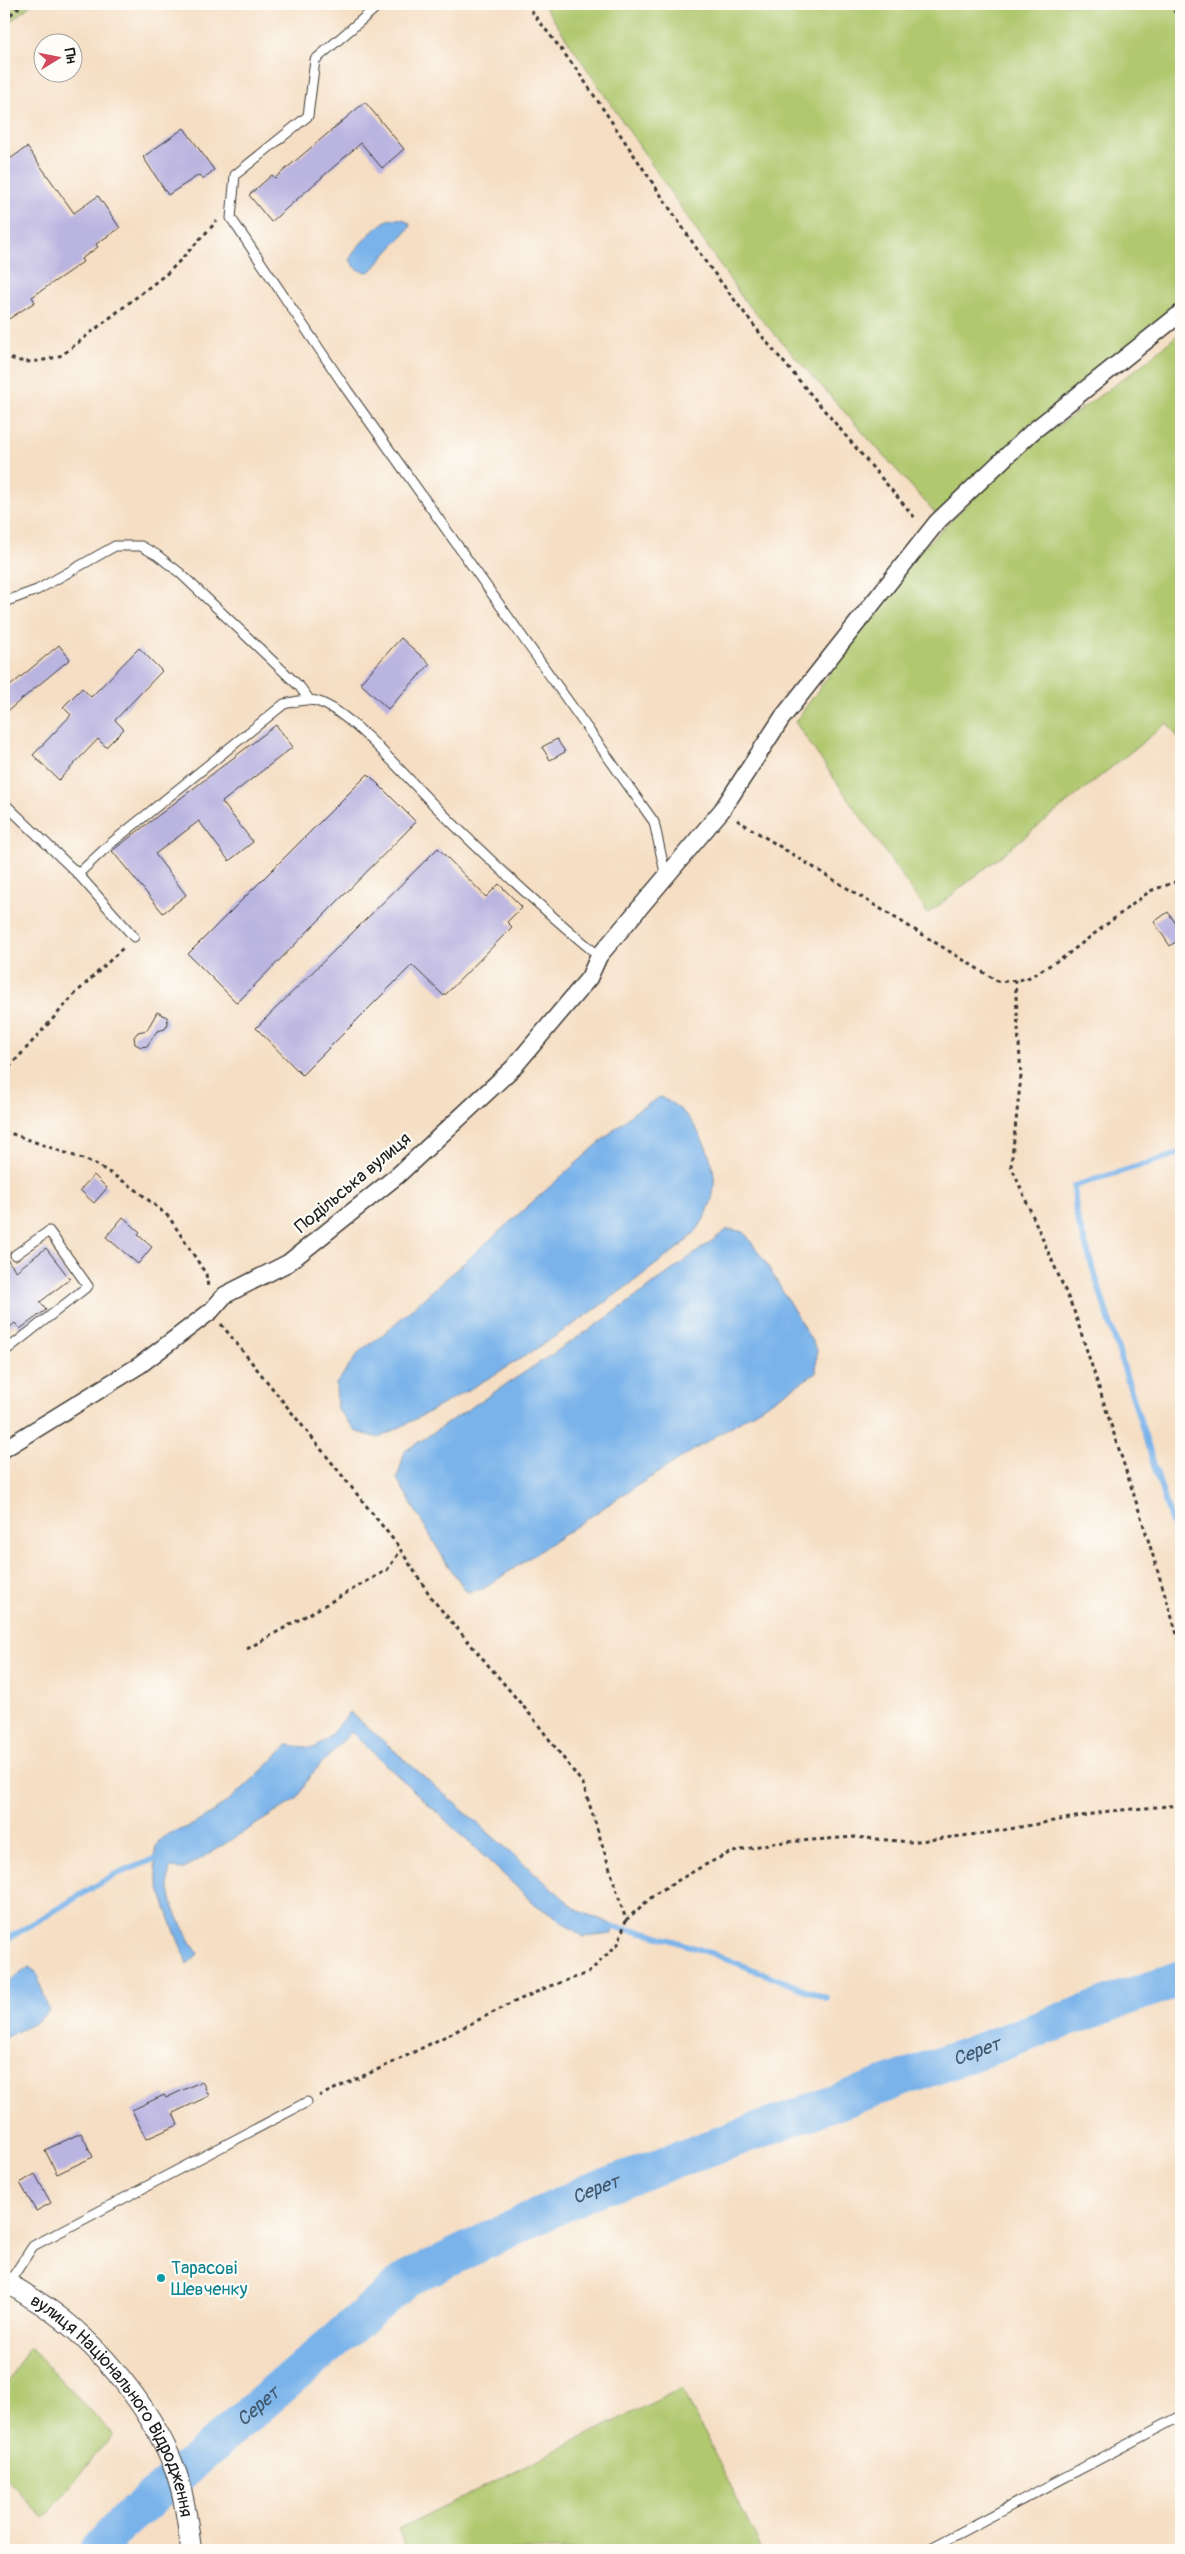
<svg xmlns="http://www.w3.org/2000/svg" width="1185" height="2554" font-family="Pangolin,sans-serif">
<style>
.green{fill:#b0c86e;stroke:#667245}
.water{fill:#79b3ea;stroke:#4a6883}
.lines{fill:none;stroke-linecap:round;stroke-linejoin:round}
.stream{stroke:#79b3ea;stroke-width:6}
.river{stroke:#79b3ea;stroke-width:36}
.building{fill:#bab4e0}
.service-casing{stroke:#3d3935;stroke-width:11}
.minor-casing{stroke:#3d3935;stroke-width:19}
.tertiary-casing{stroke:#3d3935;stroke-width:22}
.path{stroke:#3d3935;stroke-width:3;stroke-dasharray:4 4;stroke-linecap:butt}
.service{stroke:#fff;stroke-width:9}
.minor{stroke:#fff;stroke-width:16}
.tertiary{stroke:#fff;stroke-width:20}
.culture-dot{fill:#0f9aa8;stroke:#fdfcf7;stroke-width:2}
.labels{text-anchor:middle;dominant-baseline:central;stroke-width:4.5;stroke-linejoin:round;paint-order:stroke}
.street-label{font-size:18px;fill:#1c1c1c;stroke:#fdfcf7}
.culture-label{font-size:18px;fill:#0d838f;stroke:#fdfcf7;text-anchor:start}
.water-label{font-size:19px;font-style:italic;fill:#41586e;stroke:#fdfcf7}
</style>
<rect width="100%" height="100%" fill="#fdfcf7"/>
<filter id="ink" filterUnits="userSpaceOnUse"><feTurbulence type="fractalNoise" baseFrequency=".02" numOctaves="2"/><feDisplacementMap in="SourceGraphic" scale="10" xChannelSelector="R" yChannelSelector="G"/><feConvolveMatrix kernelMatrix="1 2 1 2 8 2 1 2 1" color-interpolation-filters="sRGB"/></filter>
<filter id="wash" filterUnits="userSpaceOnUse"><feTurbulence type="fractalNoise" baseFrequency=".0096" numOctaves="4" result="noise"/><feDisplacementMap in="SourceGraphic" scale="20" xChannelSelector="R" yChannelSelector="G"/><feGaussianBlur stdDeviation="1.12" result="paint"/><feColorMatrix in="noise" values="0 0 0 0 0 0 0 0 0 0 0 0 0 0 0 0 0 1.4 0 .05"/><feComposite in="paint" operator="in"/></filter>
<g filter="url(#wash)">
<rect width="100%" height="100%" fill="#f5dec3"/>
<path class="green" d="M4,4H32L4,27Z
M543,4H1181V311L938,516L743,299Z
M1181,332V741L1167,723L928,914L795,722L916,555L1015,457L1138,368Z
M29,2347L113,2434L44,2518L4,2476V2388Z
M682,2388L762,2550H408L398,2529Z"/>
<path class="water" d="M403,219L409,223L410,227L371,271C361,274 354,268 350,259C354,249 376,226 386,221C391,218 398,219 403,219Z
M660,1097C684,1108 693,1121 705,1145C719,1175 717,1199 699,1227C689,1242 664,1258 650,1269C566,1334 474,1390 379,1438L357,1432L337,1409L336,1384L361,1350L381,1336L633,1113Z
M728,1229L744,1232L766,1263L817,1350L816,1373L621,1496L483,1589L467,1592L445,1561L397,1479L405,1451L607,1318Z
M350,1712L577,1910L612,1924V1934L584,1937L535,1904L351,1732L309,1777L297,1799L184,1869L170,1868C162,1897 185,1930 198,1954L187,1964C178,1937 148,1873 156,1847C160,1832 182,1831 194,1824C230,1804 258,1774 288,1745L314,1748L326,1740Z
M29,1967L36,1972L49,2011L35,2023L4,2038V1985Z"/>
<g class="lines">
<path class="stream" d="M1181,1153L1074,1186L1076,1214L1181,1552
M605,1926L649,1933L711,1953L826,1998
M4,1941L112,1876L162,1856"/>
<path class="river" id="s1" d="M97,2550L120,2525L407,2279L588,2192L1181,1978"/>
</g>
<g id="blocks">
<path class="building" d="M365,102L404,149L382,168L361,143L271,222L249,195L272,175L275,178Z
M184,128L214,170L203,179L199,175L168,195L143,157Z
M27,147L74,213L98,196L120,228L96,244L98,247L81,259L83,262L32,297L35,302L4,322V163Z
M401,638L430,664L388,709L360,683Z
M59,645L70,659L4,714V691Z
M139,648L162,671L115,720L124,729L106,747L98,739L59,780L33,755L71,715L63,707L82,688L91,697Z
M276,725L293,747L222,802L253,842L229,861L199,821L155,854L186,895L163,913L112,851Z
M557,739L565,752L550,760L542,747Z
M368,774L416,822L237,1003L188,954Z
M438,848L486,897L499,884L522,907L507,922L512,927L444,996L412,965L302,1075L256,1028Z
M1168,912L1181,931V938L1170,946L1154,922Z
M157,1012L167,1017L168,1024L165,1029L157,1031L147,1046L141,1047L135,1044L134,1037L138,1032L147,1030Z
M94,1175L107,1188L94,1203L80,1190Z
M123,1217L140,1232L138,1235L152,1247L138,1264L106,1237Z
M46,1248L70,1279L40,1302L46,1310L20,1329L15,1323L4,1332V1255L16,1271Z
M202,2081L209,2096L173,2113L178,2125L146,2139L132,2110L164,2095L166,2098Z
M81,2133L93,2157L57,2174L45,2150Z
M35,2174L51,2203L36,2211L20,2183Z"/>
</g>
</g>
<g filter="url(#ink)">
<use href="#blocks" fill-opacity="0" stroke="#3d3935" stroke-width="1"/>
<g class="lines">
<g class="service-casing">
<path id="service" d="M380,4L315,60L308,116L235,175L231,218L347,390L654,822L666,877
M4,602L37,590L115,546H141L157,555L180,573L300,687L308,698
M4,803L78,874L110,844L284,704C299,701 309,697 324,704C357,719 406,777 433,804C486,857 541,908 599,956
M78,874L134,937
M4,1352L88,1286L49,1231L15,1255
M8,2284L33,2246L307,2102
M927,2550L1181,2416"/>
</g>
<g class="minor-casing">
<path id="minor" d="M4,1449L140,1365L211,1311L225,1295L288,1263L398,1175L513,1068L589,978L599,956L722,810L782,718L937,522L1032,432L1181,313"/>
</g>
<g class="tertiary-casing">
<g id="tertiary">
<path id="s2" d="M4,2283C13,2285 22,2292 30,2297C90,2332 150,2404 175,2469C184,2494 188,2523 191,2550"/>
</g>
</g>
<path class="path" d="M526,4L577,70L705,261L765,340L916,519
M1169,4L1181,20
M4,20L23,4
M4,354C21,367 44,361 62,355L170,271L217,221
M737,820L999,982L1026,979L1064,957L1150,891L1181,880
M1015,980L1021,1076L1011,1166L1074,1311L1142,1520L1181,1647
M4,1073L76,993L124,947
M4,1131L94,1163L134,1188L169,1217L206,1274L208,1287
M221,1324L396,1543L433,1600L533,1718L583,1784L626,1920L618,1944L588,1973L550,1986L512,2003L394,2062L319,2096
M247,1649L387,1570L401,1550
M626,1920L655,1894L701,1867L729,1853L772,1843L854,1837L910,1842L987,1833L1109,1811L1181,1805"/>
<use href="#service" class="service"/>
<use href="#minor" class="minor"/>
<use href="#tertiary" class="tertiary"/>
</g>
</g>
<circle class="culture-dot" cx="161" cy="2278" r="5"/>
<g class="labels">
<g class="street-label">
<text transform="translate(353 1183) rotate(-40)">Подільська вулиця</text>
<text stroke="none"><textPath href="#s2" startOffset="170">вулиця Національного Відродження</textPath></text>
</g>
<g class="culture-label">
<text x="171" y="2268">Тарасові<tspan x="171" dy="21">Шевченку</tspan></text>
</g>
<g class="water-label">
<text stroke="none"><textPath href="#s1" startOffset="1026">Серет</textPath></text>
<text stroke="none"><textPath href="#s1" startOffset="621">Серет</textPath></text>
<text stroke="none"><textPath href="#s1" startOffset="216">Серет</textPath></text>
</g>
</g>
<rect width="1185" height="2554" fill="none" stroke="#fdfcf7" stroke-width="20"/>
<g transform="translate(58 58) rotate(80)"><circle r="24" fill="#fdfcf7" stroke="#a3a29f"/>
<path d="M0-4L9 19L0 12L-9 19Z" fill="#d1495b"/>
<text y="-8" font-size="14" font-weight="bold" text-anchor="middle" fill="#1c1c1c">Пн</text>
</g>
</svg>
